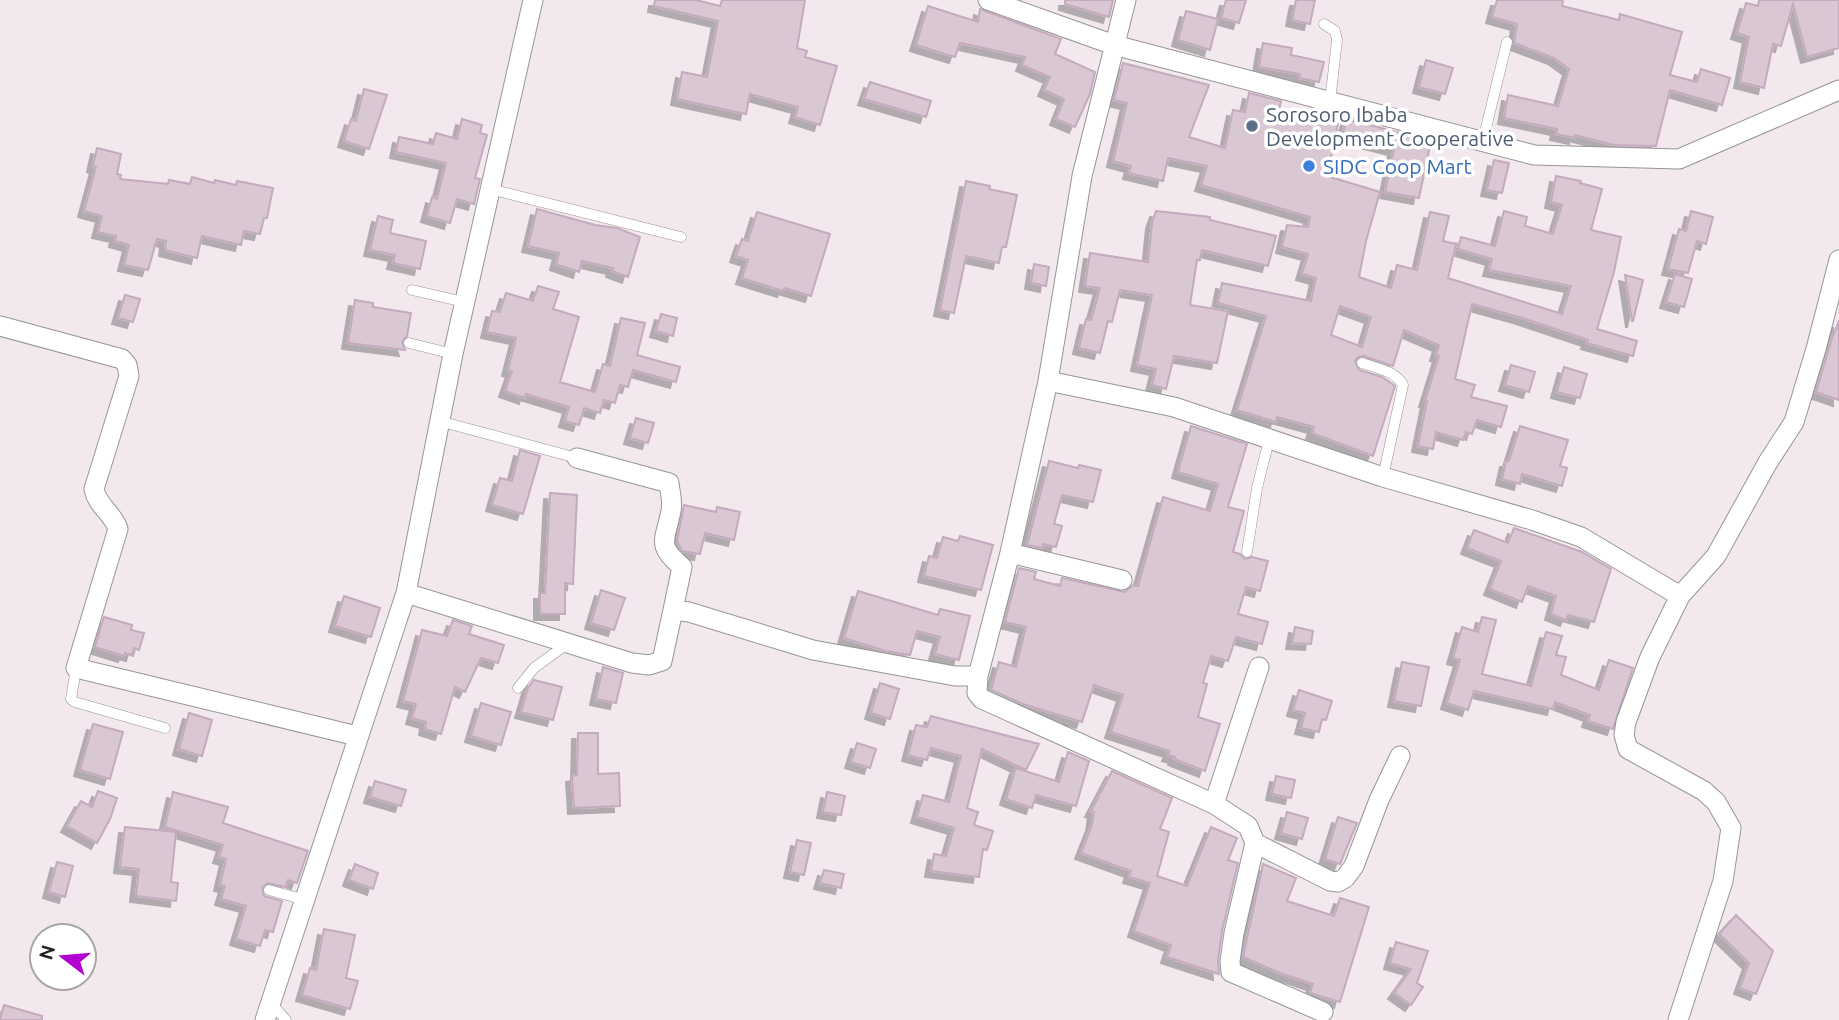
<svg xmlns="http://www.w3.org/2000/svg" width="1839" height="1020" font-family="Ubuntu,sans-serif">
<style>
.building{fill:#d9c8d4;stroke:#c4aabd;stroke-width:2;fill-rule:evenodd;filter:url(#shadow)}
.lines{fill:none;stroke-linecap:round;stroke-linejoin:round}
.lane-casing{stroke:#969696;stroke-width:11}
.street-casing{stroke:#969696;stroke-width:21}
.lane{stroke:#fff;stroke-width:10}
.street{stroke:#fff;stroke-width:19}
.service-dot{fill:#5c6f8a;stroke:#fff;stroke-width:2.5}
.shop-dot{fill:#3f7fe0;stroke:#fff;stroke-width:2.5}
.labels{text-anchor:middle;dominant-baseline:central;stroke-width:7;stroke-linejoin:round;paint-order:stroke}
.service-label{font-size:21px;fill:#4e5e75;stroke:#fff;text-anchor:start}
.shop-label{font-size:21px;fill:#366cbe;stroke:#fff;text-anchor:start}
</style>
<defs>
<filter id="shadow"><feDropShadow dx="-6" dy="6" stdDeviation="0" flood-color="#0004"/></filter>
</defs>
<rect width="100%" height="100%" fill="#f2e8ed"/>
<path class="building" d="M655,0H696L720,6L722,0H805L797,48L807,51L805,57L837,66L820,125L795,117L798,107L750,94L746,114L677,99L682,72L707,77L718,21L654,6Z
M1065,0H1113L1109,17L1065,4Z
M1226,0H1246L1239,23L1221,18Z
M1296,0H1315L1310,24L1292,20Z
M1497,0H1563L1562,6L1619,20L1620,14L1682,32L1670,75L1697,82L1701,69L1730,78L1722,105L1670,90L1656,146L1614,145L1575,135V138L1556,134L1557,129L1504,118L1508,95L1558,106L1569,69L1554,58L1514,43L1517,24L1492,17Z
M1759,0H1839V48L1807,57L1793,4L1781,46L1773,44L1764,88L1740,82L1749,37L1737,33L1746,3L1758,6Z
M928,6L978,22L980,9L1061,39L1055,54L1095,72L1090,94L1075,127L1056,119L1064,99L1044,90L1050,77L1022,65L1025,57L960,43L955,57L916,45Z
M1186,11L1218,19L1210,50L1178,40Z
M1263,43L1292,48L1291,55L1324,62L1319,82L1299,78L1300,74L1259,67Z
M1426,60L1453,68L1445,94L1419,87Z
M1123,63L1209,85L1189,137L1225,148L1233,110L1245,112L1249,93L1281,101L1279,110L1338,123L1327,176L1380,192L1366,241L1359,277L1391,288L1397,265L1417,270L1430,212L1449,216L1443,241L1456,244L1448,278L1562,314L1571,286L1489,270L1492,259L1458,249L1461,237L1495,246L1504,211L1527,217L1525,226L1553,234L1562,205L1551,202L1556,176L1581,181L1580,183L1602,189L1591,230L1621,237L1614,272L1597,329L1637,341L1633,356L1587,343L1588,340L1519,317L1472,304L1455,379L1475,385L1471,397L1507,406L1501,427L1477,420L1472,434L1466,432L1463,440L1436,432L1433,449L1418,446L1427,401H1425L1439,356L1436,355L1439,345L1404,330L1393,366L1364,356L1358,357L1355,361L1359,370L1382,377L1395,386L1373,456L1312,433L1314,427L1277,417L1276,422L1237,410L1266,316L1218,303L1222,283L1311,301L1316,278L1302,274L1308,254L1282,247L1287,225L1308,227L1310,217L1201,185L1207,166L1168,158L1163,181L1129,173L1131,166L1113,161L1127,103L1114,100ZM1340,306L1371,317L1362,347L1331,335Z
M870,82L931,101L926,117L864,99Z
M364,89L387,95L369,149L344,141L351,119L356,121Z
M462,119L482,125L480,133L487,135L475,178L480,179L474,204L457,199L450,223L427,216L432,197L437,199L446,163L396,152L399,137L433,144L436,133L457,139Z
M1347,119L1431,141L1419,198L1385,192L1394,149L1342,136Z
M97,148L121,154L117,174L121,175L120,179L168,184L169,180L190,184L192,177L214,183L215,180L236,185L237,181L273,188L267,218H264L260,234L244,231L241,245L202,236L197,258L165,250L166,241L157,239L148,270L124,265L129,245L115,241L116,236L98,232L102,216L84,211L96,167L93,166Z
M1494,160L1509,163L1502,193L1487,190Z
M966,181L990,186L989,189L1017,195L1006,247H1002L999,263L966,256L954,313L940,310Z
M537,209L595,225L617,228L640,237L628,277L612,271L613,268L582,261L579,272L556,264L559,253L528,246Z
M1156,211L1210,217V220L1276,236L1268,266L1202,250L1200,260H1197L1190,305L1228,311L1217,363L1174,356L1166,389L1152,385L1156,369L1137,365L1152,295L1120,290L1112,322L1108,321L1100,353L1079,348L1086,319L1091,320L1100,288L1085,286L1090,253L1148,262L1152,223Z
M1691,211L1713,217L1706,244L1697,241L1688,273L1668,269L1679,229L1686,231Z
M757,212L830,234L811,296L784,288L783,291L742,278L748,260L736,256L742,239L748,241Z
M378,216L393,220L390,233L426,241L420,269L393,263L395,255L370,250Z
M1034,264L1049,267L1046,286L1031,283Z
M1675,274L1692,279L1684,307L1666,302Z
M1625,275L1643,280L1633,321H1632Z
M538,286L559,292L553,309L579,317L560,382L595,392L603,364L610,366L621,318L645,323L637,355L680,367L676,382L633,370L628,387L620,385L615,403L604,400L600,413L584,408L579,425L565,421L569,407L526,394L525,398L505,391L512,371L508,370L516,338L487,332L492,311L500,312L506,293L533,301Z
M125,295L140,299L133,322L118,318Z
M355,300L373,303V307L411,313L407,336L402,342L405,350L348,343Z
M661,314L677,318L673,336L656,331Z
M1839,321V400L1816,392L1832,338Z
M1511,365L1535,372L1529,392L1505,385Z
M1564,367L1587,374L1580,398L1557,392Z
M636,418L654,423L648,443L630,438Z
M1191,426L1247,444L1228,507L1244,511L1233,552L1240,554L1245,559L1252,557L1268,561L1260,591L1246,587L1238,614L1268,622L1262,644L1236,637L1228,661L1211,656L1203,683L1207,684L1198,717L1220,724L1205,771L1174,759L1175,757L1168,755L1170,751L1111,732L1123,695L1094,685L1082,722L1026,705L991,690L999,662L1016,667L1026,627L1005,622L1019,568L1036,572L1034,579L1060,586L1062,578L1125,592L1133,585L1138,586L1163,497L1210,511L1218,484L1178,472Z
M1520,426L1568,440L1560,466L1567,468L1562,486L1522,474L1520,484L1502,479L1506,461H1509Z
M520,450L540,456L523,514L492,505L500,478L512,481Z
M1049,461L1078,468L1079,465L1101,470L1093,502L1062,495L1054,524L1062,526L1056,547L1043,544L1042,548L1027,545Z
M550,493L577,495L573,584L565,583V614H540V593H545Z
M684,505L716,512L717,507L740,512L734,540L705,533L700,554L682,551L677,541Z
M1514,528L1582,552L1611,569L1594,622L1568,615L1566,620L1551,614L1556,596L1528,586L1522,602L1490,589L1501,561L1467,548L1474,530L1508,543Z
M960,536L993,545L981,590L924,576L929,556L937,558L943,537L958,541Z
M601,590L625,598L614,630L591,623Z
M858,591L938,615L940,609L970,616L959,660L935,654L940,637L917,631L910,655L885,651L844,638Z
M344,596L380,608L371,637L335,626Z
M104,617L132,625L131,630L144,633L139,650L134,648L132,655L125,653L124,656L95,647Z
M1482,617L1496,620L1482,674L1531,686L1546,632L1562,636L1556,655L1566,657L1561,675L1599,690L1609,660L1633,668L1613,729L1588,721L1590,715L1555,702L1553,709L1474,691L1468,710L1447,703L1460,660L1453,658L1462,627L1478,632Z
M453,620L472,626L469,634L504,645L498,663L481,658L465,692L455,687L441,734L425,729L426,722L412,718L416,704L403,701L422,630L447,636Z
M1295,627L1313,631L1311,644L1292,643Z
M1402,662L1429,667L1421,706L1394,701Z
M603,667L623,673L616,703L596,699Z
M534,680L562,687L553,720L521,712L528,688Z
M880,683L899,689L890,719L871,713Z
M1299,690L1332,701L1326,720L1322,719L1319,732L1301,728L1305,713L1293,710Z
M481,703L511,712L501,745L471,736Z
M189,713L212,720L202,756L179,749Z
M931,716L1039,744L1026,770L982,749L967,808L978,812L974,825L993,831L987,850L983,849L979,877L931,871L934,854L946,856L954,828L917,817L923,795L949,802L961,756L931,748L927,760L908,755L916,725L927,727Z
M93,724L123,732L110,779L80,770Z
M578,733H598V774L619,773L620,806L574,808L572,776L577,775Z
M857,743L876,749L870,768L851,762Z
M1068,752L1089,761L1076,806L1036,795L1032,808L1006,799L1016,768L1059,782Z
M1112,771L1172,798L1160,829L1169,832L1157,876L1187,886L1211,827L1237,838L1228,860L1238,863L1222,931L1218,960L1219,974L1167,957L1171,945L1134,931L1150,883L1129,877L1131,871L1081,853L1092,825L1094,812L1091,811Z
M1276,776L1295,780L1291,798L1272,794Z
M375,781L406,790L401,806L370,797Z
M98,791L117,798L110,819L97,843L67,826L81,801L92,807Z
M173,792L228,807L223,823L308,851L297,883L288,880L286,887L268,883L262,887L264,896L282,901L273,932L265,930L260,946L236,939L246,906L221,899L225,886L220,885L226,859L219,857L223,845L165,827Z
M827,792L845,796L841,815L823,812Z
M1287,812L1308,818L1302,839L1281,833Z
M1338,817L1357,823L1340,864L1325,859Z
M125,827L176,832L171,882L178,883L176,901L136,896L139,869L120,867Z
M797,840L811,843L804,875L790,872Z
M57,862L73,866L65,897L49,892Z
M355,864L378,873L373,889L349,880Z
M1263,864L1296,878L1287,901L1334,916L1340,898L1369,907L1340,1002L1310,993L1313,984L1280,973L1243,957Z
M824,870L844,874L841,888L820,883Z
M1736,915L1773,951L1756,994L1740,988L1749,963L1719,934Z
M324,929L355,935L346,978L358,981L350,1009L302,995L310,968L316,970Z
M1396,942L1428,951L1417,983L1423,987L1411,1005L1394,993L1411,969L1390,963Z
M4,1005L42,1016V1020H0Z"/>
<g class="lines">
<g class="lane-casing">
<path id="lane" d="M1324,24L1335,31L1337,40L1330,102
M1483,140L1507,42
M490,189L681,237
M412,290L464,302
M409,343L453,354
M1362,363C1376,368 1396,371 1403,385L1383,477
M439,421L577,458
M1247,552L1257,488L1269,440
M76,668L71,699L75,702L165,728
M518,688L534,668L567,644
M269,890L305,900
M271,1003L286,1020"/>
</g>
<g class="street-casing">
<path id="street" d="M988,0L1114,45L1534,155L1679,159L1839,90
M1126,0L1082,176L1048,381L1010,553L978,676L977,693L982,699L1214,804L1248,826L1255,843L1234,933L1230,961L1231,972L1323,1012
M0,326L122,359L127,365L129,376L94,489C97,506 113,513 118,529L76,668L357,736
M1048,381L1174,407L1383,477L1532,520L1581,537L1680,596L1716,556L1768,462L1794,422L1816,349L1839,260
M577,458L669,483C670,492 673,502 671,511C665,541 656,545 682,567L673,610
M1010,553L1122,580
M406,593L632,663L649,665L662,661L673,610L689,612L813,650L955,676H978
M1214,804L1259,667
M1255,843L1330,881L1338,882L1345,878L1354,866L1379,800L1400,756
M265,1020L406,593L453,354L533,0
M1678,1020L1723,881L1731,828L1716,802L1704,791L1628,749L1624,735L1626,722L1650,657L1680,596"/>
</g>
<use href="#lane" class="lane"/>
<use href="#street" class="street"/>
</g>
<circle class="service-dot" cx="1252" cy="126" r="7"/>
<circle class="shop-dot" cx="1309" cy="166" r="7"/>
<g class="labels">
<g class="service-label">
<text x="1266" y="114">Sorosoro Ibaba<tspan x="1266" dy="24">Development Cooperative</tspan></text>
</g>
<g class="shop-label">
<text x="1323" y="166">SIDC Coop Mart</text>
</g>
</g>
<g transform="translate(63 957) rotate(286)"><circle r="33" fill="#ffffff" stroke="#a7a7a7" stroke-width="2"/>
<path d="M0-5L12 26L0 18L-12 26Z" fill="#b200d3"/>
<text y="-10" font-size="19" font-weight="bold" text-anchor="middle" fill="#222222">N</text>
</g>
</svg>
